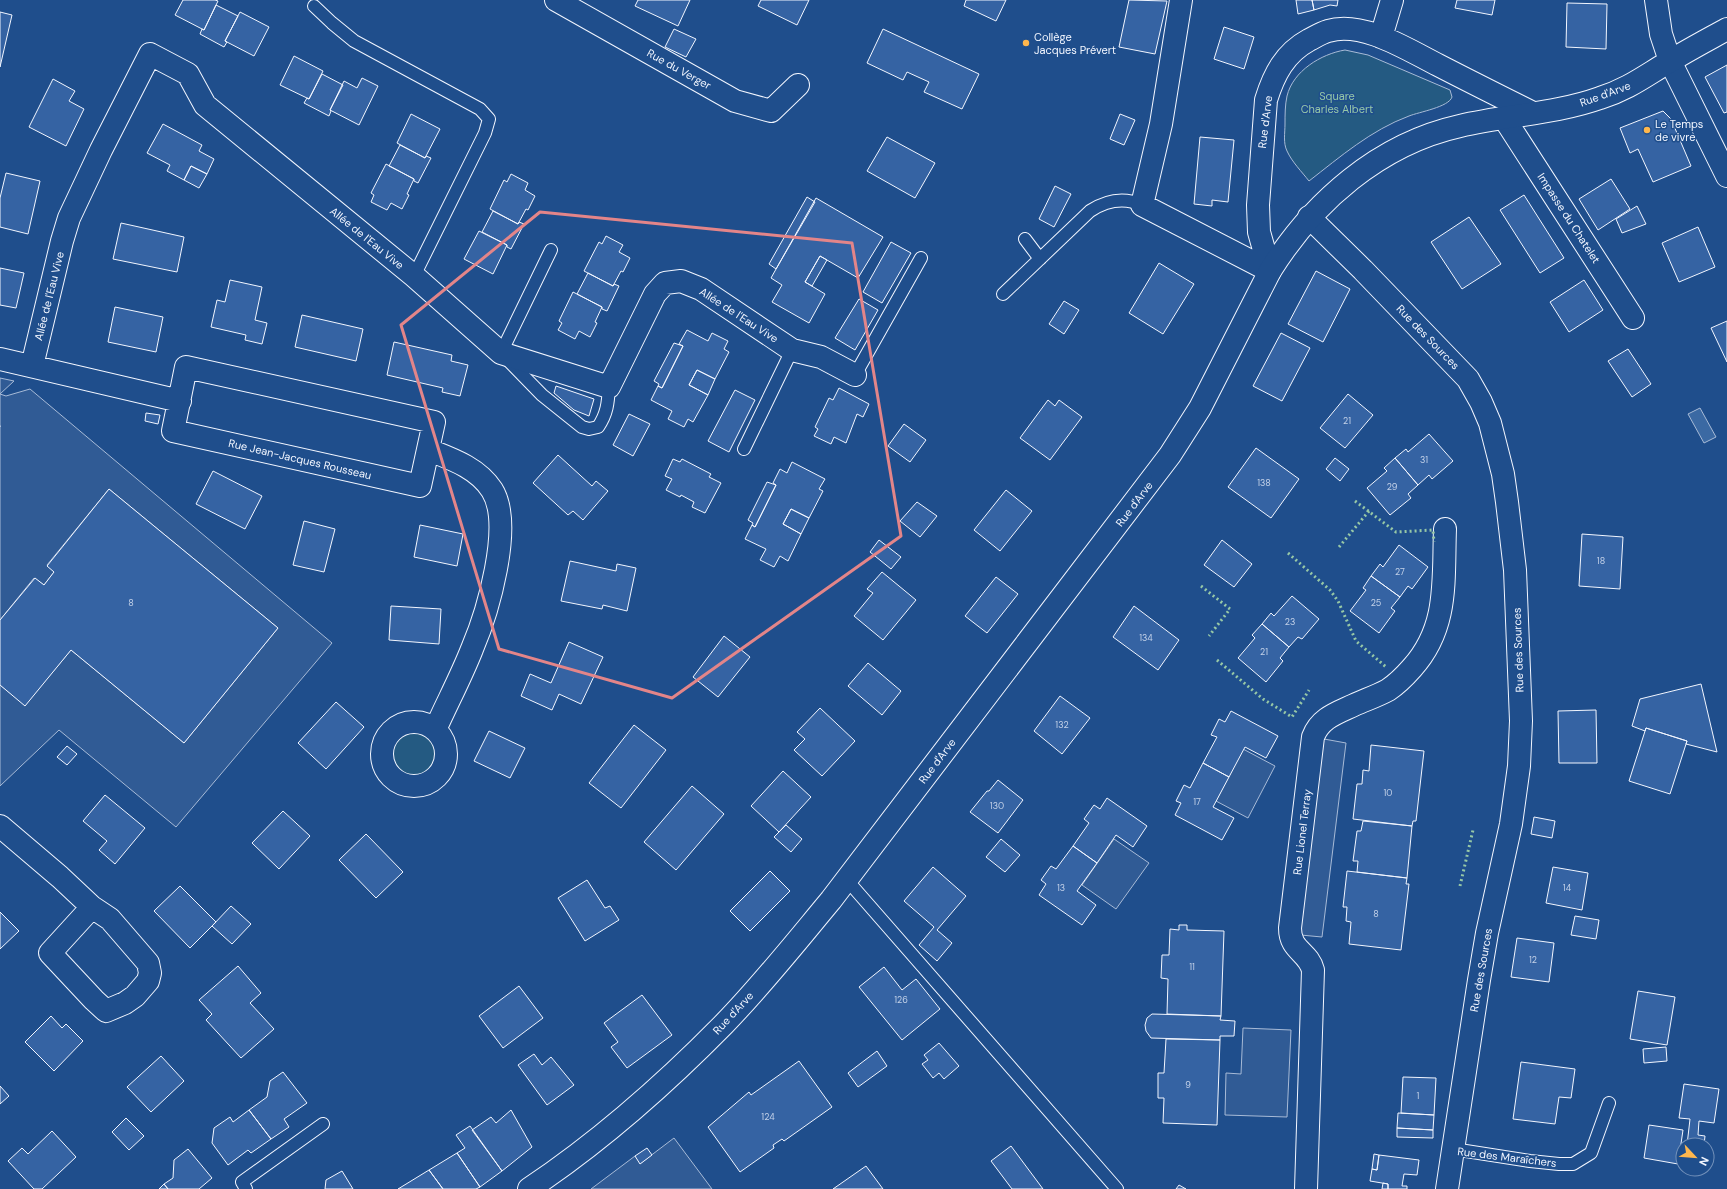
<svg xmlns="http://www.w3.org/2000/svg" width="1727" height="1189" font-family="'DM Sans',sans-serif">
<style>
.green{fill:#245a82;stroke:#a8bbd7}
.parking{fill:#305b95;stroke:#a8bbd7}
.water{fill:#3b69a3;stroke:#a8bbd7}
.building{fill:#3563a3;stroke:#f2f6ff}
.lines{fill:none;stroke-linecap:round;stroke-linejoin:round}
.lane-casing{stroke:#f2f6ff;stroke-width:14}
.street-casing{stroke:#f2f6ff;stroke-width:24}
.secondary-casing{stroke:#f2f6ff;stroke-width:24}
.lane{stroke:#1f4e8c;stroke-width:12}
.street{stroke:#1f4e8c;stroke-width:22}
.secondary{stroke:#1f4e8c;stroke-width:22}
.hedge{stroke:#97c8a6;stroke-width:3;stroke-dasharray:2 3;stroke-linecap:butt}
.marked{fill:none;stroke:#e38589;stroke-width:3;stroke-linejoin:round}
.poi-dot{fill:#ffb74d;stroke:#1f4e8c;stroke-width:1.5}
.labels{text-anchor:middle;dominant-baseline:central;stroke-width:3;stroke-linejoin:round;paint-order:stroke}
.number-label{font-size:9px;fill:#c3d1e8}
.poi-label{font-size:11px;fill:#f2f6ff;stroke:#1f4e8c;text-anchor:start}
.street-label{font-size:11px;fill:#f2f6ff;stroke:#1f4e8c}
.park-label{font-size:11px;fill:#97c8a6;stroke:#1f4e8c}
</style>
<rect width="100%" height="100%" fill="#1f4e8c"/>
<path class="green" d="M1345,50L1368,55L1450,90L1452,97C1449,107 1419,112 1409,116C1371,130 1340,157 1309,181C1302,172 1292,162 1287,151C1283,143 1285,133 1285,124C1285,115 1285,105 1287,96C1293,71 1321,54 1345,50Z
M390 754a24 24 0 1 1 48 0a24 24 0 1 1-48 0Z"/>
<path class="parking" d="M0,378L14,381L0,394L6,396L30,389L332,643L176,827L59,730L0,786V685L25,705L71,650L184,743L278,628L109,489L47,565L54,572L44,585L34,578L0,620V427L1,426H0Z
M1313,737L1346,743L1322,937L1290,934Z
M1243,749L1275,766L1248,818L1216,801Z
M1114,839L1149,863L1116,909L1082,885Z
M1243,1028L1291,1030L1287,1117L1225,1115L1226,1073L1241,1074Z
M674,1138L712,1189H591L635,1156L641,1163Z"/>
<path class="water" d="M1700,408L1716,437L1704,443L1688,414Z"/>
<path class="building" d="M183,0H215L218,1L204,30L175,15Z
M638,0H690L678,26L635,6Z
M761,0H809L797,25L758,6Z
M966,0H1006L996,21L964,6Z
M1129,0L1167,1L1155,54L1119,47Z
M1296,0H1312L1314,10L1298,14Z
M1312,0H1338L1337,6L1330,5L1314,10Z
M1457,0H1495L1492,15L1455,8Z
M1567,3L1607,4L1606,49L1566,47Z
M216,5L238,16L225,41L227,42L224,47L200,34L202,29L204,30Z
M0,12L12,15L0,67Z
M240,12L269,27L254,56L225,41Z
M1224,27L1254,37L1244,69L1214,59Z
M674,29L696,39L686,57L665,47Z
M883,29L979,74L962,109L924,92L929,82L907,72L903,80L867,63Z
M294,56L323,71L309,99L280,85Z
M1727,65V112L1724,113L1705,77Z
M322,74L343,85L330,110L331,111L329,116L304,103L307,98L309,99Z
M362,78L378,86L359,125L330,110L344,81L357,88Z
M53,79L75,91L69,101L84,109L66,146L29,127Z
M1663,111L1671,119L1691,166L1653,182L1638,149L1630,153L1620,128Z
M411,114L440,129L425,158L397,143Z
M1120,114L1135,120L1124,145L1110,139Z
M163,124L202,145L199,151L214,159L207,174L191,166L184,180L167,171L170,165L147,153Z
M887,137L935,163L915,198L867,171Z
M1200,137L1234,140L1228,202L1212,200V206L1194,204Z
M400,145L425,158L426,156L431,158L418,183L414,181V179L389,166Z
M386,164L414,179L407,194L409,195L402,209L391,203L387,210L371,202L374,195L371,193Z
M191,166L207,174L199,188L184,180Z
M6,173L40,181L28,234L0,227V198Z
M511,174L528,183L525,190L535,196L528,210L526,209L518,224L490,209L504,180L507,182Z
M1611,179L1630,209L1598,230L1579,199Z
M1055,186L1071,194L1054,227L1039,219Z
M1524,195L1564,258L1540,273L1500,210Z
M807,197L815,202L776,269L769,264Z
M816,198L883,237L858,278L820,256L805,282L825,294L809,323L772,302L782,285L771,278Z
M1637,206L1646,224L1622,233L1616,219Z
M493,211L518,224L519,222L524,224L511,249L507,247V245L482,232Z
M1469,217L1501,264L1462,289L1431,242Z
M121,223L184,237L177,272L113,259Z
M1698,227L1715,267L1679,282L1662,243Z
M479,231L507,245L493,274L464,259Z
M606,236L623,245L619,252L630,258L623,272L621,271L613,286L584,271L599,242L602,244Z
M891,242L911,253L882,303L863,292Z
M820,256L827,260L812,286L805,282Z
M1159,263L1194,284L1163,334L1129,313Z
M0,268L24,273L16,308L0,305Z
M1316,271L1350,289L1323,342L1288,324Z
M588,273L613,286L614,284L619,286L607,311L602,309V307L577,294Z
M230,280L262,287L255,320L267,323L262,344L245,340L246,335L211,327L217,300L225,302Z
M1584,280L1603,310L1569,332L1550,302Z
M573,292L602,307L595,322L597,323L590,337L579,331L575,339L558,330L562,323L559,321Z
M859,299L878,310L855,350L835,338Z
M1064,301L1079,310L1064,334L1049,324Z
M115,307L163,317L156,352L108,342Z
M302,315L363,329L356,361L295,347Z
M1727,321V362L1711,328Z
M687,330L708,341L712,333L728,341L724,349L729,352L715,379L697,370L689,385L708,395L693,422L688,419L684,427L668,419L672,411L651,400L658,386L662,388L683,346L679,344Z
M1281,333L1310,348L1282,401L1253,386Z
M394,342L452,355L451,361L468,365L460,396L442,392L443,388L387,375Z
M674,343L683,346L662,388L658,386L659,384L654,381Z
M1628,349L1651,384L1632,397L1608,361Z
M697,370L715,379L708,395L689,385Z
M556,386L594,399L589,416L574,410L554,393Z
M839,388L869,404L863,417L857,414L846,443L834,437L831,444L814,436L818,429L815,427L829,398L833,400Z
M735,390L755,400L729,452L708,441Z
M1348,394L1373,415L1345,448L1320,428Z
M1048,400L1055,406L1059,400L1082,417L1050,460L1020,438Z
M146,413L160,415L158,424L145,421Z
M629,414L650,424L633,456L613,445Z
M904,424L926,440L910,462L888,446Z
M1429,434L1453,461L1432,479L1429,475L1418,485L1395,458L1406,449L1408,452Z
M1256,448L1299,479L1271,518L1228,487Z
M558,455L592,486L596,481L608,491L583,520L573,511L568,515L533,483Z
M1335,458L1349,469L1340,481L1326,469Z
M1395,458L1418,485L1408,494L1411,498L1390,515L1367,488L1387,471L1384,468Z
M673,459L680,462L682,459L711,474L709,477L721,483L705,513L692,507L694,502L681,495L680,497L666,490L672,479L665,476Z
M792,462L825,479L819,489L823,491L809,518L791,509L783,524L801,534L788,561L780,556L774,567L760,560L766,549L745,539L752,525L755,527L776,485L773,483L780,469L787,473Z
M213,471L262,496L245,529L196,504Z
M767,482L776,485L755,527L752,525L753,523L748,520Z
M109,489L278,628L184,743L71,650L25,706L0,685V620L35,578L44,585L54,572L47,566Z
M1006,490L1032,511L1000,551L974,530Z
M917,502L937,516L920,537L900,521Z
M791,509L809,518L801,534L783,524Z
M304,521L335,529L324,572L293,565Z
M420,525L463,534L457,566L414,557Z
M1582,534L1623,537L1620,589L1579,586Z
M879,540L901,557L891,569L870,552Z
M1222,540L1252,564L1234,587L1204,565Z
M1399,545L1428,567L1412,589L1408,586L1400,597L1371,576L1380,564L1383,567Z
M570,561L616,571L617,564L636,568L627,611L603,605L602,609L561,601Z
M882,572L916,600L883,640L854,616L873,593L867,589Z
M1371,576L1400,597L1391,608L1395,611L1379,633L1350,611L1366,590L1363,588Z
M996,577L1018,594L987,633L965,616Z
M1292,596L1319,619L1302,639L1298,637L1289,647L1262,624L1271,613L1274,616Z
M391,606L441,609L439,644L389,640Z
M1134,606L1179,640L1158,670L1113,637Z
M1262,624L1289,647L1280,658L1283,661L1266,682L1238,658L1255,638L1252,635Z
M724,636L750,657L718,697L693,677Z
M569,642L603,657L581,704L559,694L552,710L521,696L530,674L551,683Z
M868,663L901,691L882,715L848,686Z
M1701,684L1717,752L1686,744L1687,741L1646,728L1645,731L1632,726L1640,699Z
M1060,696L1090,718L1062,754L1034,731Z
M336,702L364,727L326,769L298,743Z
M820,708L855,741L822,776L794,750L805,739L797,732Z
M1596,710L1597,763H1559L1558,711Z
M1231,711L1278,736L1266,758L1245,747L1229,777L1203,763L1217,737L1211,735L1219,719L1225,722Z
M634,725L666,750L621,808L589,783Z
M1646,728L1687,741L1670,794L1629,781Z
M489,731L525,748L510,778L474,761Z
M1371,745L1424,751L1416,821H1413L1412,826L1353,819L1357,784H1362L1363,770L1369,771Z
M67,746L77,754L67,765L57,757Z
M1203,763L1229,777L1213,807L1234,818L1222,840L1175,815L1181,803L1176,801L1184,785L1190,788Z
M783,771L811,797L779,832L751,806Z
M998,780L1023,800L998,833L970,812L987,791H989Z
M692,786L724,814L676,870L644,842Z
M105,795L145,828L115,864L99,850L107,841L83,821Z
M1107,798L1147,826L1133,847L1116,835L1097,863L1073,846L1089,823L1084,819L1094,805L1100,809Z
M283,811L310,836L279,869L252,843Z
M1534,817L1555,821L1552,838L1531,834Z
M1363,821L1412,826L1407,878L1357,872L1358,861H1353L1357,831H1361Z
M786,825L802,839L791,852L774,837Z
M366,834L403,872L376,898L339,860Z
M1001,839L1020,855L1005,872L986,857Z
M1073,846L1097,863L1077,891L1096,905L1082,925L1039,895L1046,884L1041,880L1051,866L1056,869Z
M933,867L966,896L937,930L952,943L937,961L919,945L934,927L904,901Z
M1553,867L1588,873L1582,910L1546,903Z
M770,871L790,891L750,931L730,911Z
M1347,871L1407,878L1406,884H1409L1401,950L1349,944L1351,922L1346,921L1347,907H1343Z
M587,880L605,908L610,906L619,920L585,941L558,898Z
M180,886L216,922L190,948L154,911Z
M231,906L251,924L232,944L212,926Z
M0,912L19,931L0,949Z
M1575,916L1599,920L1596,939L1571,935Z
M1179,925H1187V930L1224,931L1221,1016L1167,1014L1168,979L1161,978L1162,955H1169L1170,929L1179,930Z
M1517,938L1554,943L1549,982L1511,977Z
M238,966L261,993L250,1003L274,1029L241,1058L206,1020L212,1014L199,1000Z
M884,967L902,990L916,979L940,1009L902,1040L859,987Z
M519,986L543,1018L503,1048L479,1016Z
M1638,991L1675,997L1667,1045L1630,1039Z
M642,995L672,1035L627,1068L611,1047L618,1042L604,1023Z
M1152,1014L1221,1016L1220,1020L1235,1021L1234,1036H1220V1040L1151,1038L1146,1031L1145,1025L1147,1018Z
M51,1016L62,1028L66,1024L83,1041L54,1071L25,1042Z
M1166,1039L1220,1040L1217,1125L1163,1123L1164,1098H1158V1073H1164Z
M939,1043L959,1066L944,1079L939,1073L933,1078L922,1064L928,1060L924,1055Z
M1666,1047L1667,1061L1644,1063L1643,1049Z
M877,1051L887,1066L858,1087L848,1073Z
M534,1054L542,1065L551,1057L574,1085L547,1105L518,1065Z
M161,1056L184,1081L151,1112L127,1087Z
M799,1061L832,1107L784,1141L782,1139L773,1145L774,1148L740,1172L708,1127L749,1092L751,1095Z
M1521,1062L1575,1069L1571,1098L1559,1097L1555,1124L1513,1119Z
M283,1072L307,1103L284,1119L289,1127L271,1139L249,1110L267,1097L270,1081Z
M1403,1077L1436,1078L1434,1115L1401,1113Z
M1684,1084L1719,1089L1714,1123L1699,1121L1698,1135L1705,1136L1704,1145H1687L1690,1119L1679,1118Z
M0,1086L9,1096L0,1104Z
M249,1110L271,1139L251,1153L248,1150L228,1165L212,1143L214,1128L230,1117L233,1122Z
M511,1110L532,1147L502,1171L472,1130L491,1117L496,1123Z
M1398,1113L1434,1115L1433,1130L1397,1128Z
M126,1118L144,1136L129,1150L112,1132Z
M1649,1125L1683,1130L1678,1164L1644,1158Z
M470,1126L502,1171L480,1187L457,1153L465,1148L456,1135Z
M1397,1128L1433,1130V1138L1397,1137Z
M52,1131L76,1157L42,1189H34L8,1161L22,1148L28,1154Z
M1011,1146L1043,1189H1012L991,1161Z
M647,1148L652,1155L640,1164L635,1156Z
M188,1149L212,1178L199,1189H168L164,1184L173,1178L174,1160Z
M457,1153L480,1187L476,1189H443L429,1170Z
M1374,1154L1379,1155L1377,1170L1372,1169Z
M1379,1155L1419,1160L1417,1175L1404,1174L1402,1186H1407V1189H1388V1184L1370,1181L1372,1169L1377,1170Z
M866,1166L883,1189H833Z
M429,1170L443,1189H398Z
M342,1171L353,1189H325L326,1180Z
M1383,1183L1388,1184V1189H1382Z
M164,1184L168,1189H159Z
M1179,1185L1186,1189H1176Z"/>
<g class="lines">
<g class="lane-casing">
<path id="lane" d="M314,6L332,23L354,41L480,109L489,119L485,133L414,276
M1025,239L1040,259
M551,250L501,353L542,395L582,427L589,429L598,427C607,414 608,403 609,387
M1003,294L1090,211C1107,200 1124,197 1142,205
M855,375L921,258
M744,449L792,350
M847,880L1117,1189
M1453,1149L1530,1161L1559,1164H1573L1591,1153L1609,1103
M246,1189L242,1182L323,1124"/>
</g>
<g class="street-casing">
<path id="street" d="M556,0L735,101L771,111L798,85
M1181,0L1161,124L1142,205L1270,271
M1381,37L1392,0
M1670,61L1727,176
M1504,118L1633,318
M1309,217L1363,270L1468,379L1481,402L1490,423L1503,474L1507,502L1515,570L1521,721L1519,766L1511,824L1487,933L1479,980L1447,1189
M1270,271L1259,232L1258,205L1266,100C1274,74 1285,53 1309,40C1315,37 1321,33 1328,31C1362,20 1408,50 1438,65C1469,81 1501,97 1533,113
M0,359L180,401
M32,366L62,241L69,218L101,150L150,54L188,74L205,105L414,276L501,353L609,387L655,294L665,283L681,281L701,289L792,350L821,357L855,375
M186,367L434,422L420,486L173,431Z
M429,450C452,459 478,468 492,490C514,525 487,614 472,649C461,677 447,703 435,730
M382 754a32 32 0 1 1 64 0a32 32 0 1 1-64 0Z
M0,826L60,877L92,907L110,919L148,963L150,973L148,981L135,996L125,1003L106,1011L94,1000L50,953L92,907
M1306,1189L1313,970C1308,951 1290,951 1290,928L1313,737C1320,718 1337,713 1354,705C1365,700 1377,696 1388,690C1397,684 1405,676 1412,668C1449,627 1443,580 1445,529"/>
</g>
<g class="secondary-casing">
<path id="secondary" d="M1656,0L1661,34L1670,61
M529,1189C598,1143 666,1083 724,1024C762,985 796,942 831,900L1170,455L1200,408L1270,271C1313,202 1379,144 1460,126C1506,115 1555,114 1600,98C1629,89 1646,75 1672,60C1690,49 1709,39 1727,29"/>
</g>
<use href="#lane" class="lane"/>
<use href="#street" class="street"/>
<use href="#secondary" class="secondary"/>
<path class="hedge" d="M1355,501L1396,532L1433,530L1434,542
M1339,547L1369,511
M1288,553L1330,590L1338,601L1356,641L1386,667
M1201,586L1230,609L1209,636
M1217,660L1263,699L1292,717L1309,690
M1460,886L1473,830"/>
</g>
<path class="marked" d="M540,212L852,243L901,536L672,698L499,649L401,325Z"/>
<g class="poi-dot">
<circle cx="1026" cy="43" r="4"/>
<circle cx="1647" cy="130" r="4"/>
</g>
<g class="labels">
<g class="number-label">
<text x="1347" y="421">21</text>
<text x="1424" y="460">31</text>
<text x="1264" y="483">138</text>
<text x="1392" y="487">29</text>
<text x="1601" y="561">18</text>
<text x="1400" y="572">27</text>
<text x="131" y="603">8</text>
<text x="1376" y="603">25</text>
<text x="1290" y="622">23</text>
<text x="1146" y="638">134</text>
<text x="1264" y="652">21</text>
<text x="1062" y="725">132</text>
<text x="1388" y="793">10</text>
<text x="1197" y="802">17</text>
<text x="997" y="806">130</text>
<text x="1061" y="888">13</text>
<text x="1567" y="888">14</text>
<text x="1376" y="914">8</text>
<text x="1533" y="960">12</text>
<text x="1192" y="967">11</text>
<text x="901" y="1000">126</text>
<text x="1188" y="1085">9</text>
<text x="1418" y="1096">1</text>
<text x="768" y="1117">124</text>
</g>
<g class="poi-label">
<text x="1034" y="37">Collège<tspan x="1034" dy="13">Jacques Prévert</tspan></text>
<text x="1655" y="124">Le Temps<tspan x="1655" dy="13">de vivre</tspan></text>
</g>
<g class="street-label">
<text transform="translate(679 69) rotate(29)">Rue du Verger</text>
<text transform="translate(1605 94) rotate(-20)">Rue d'Arve</text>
<text transform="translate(1265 122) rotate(-83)">Rue d'Arve</text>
<text transform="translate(1569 218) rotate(57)">Impasse du Chatelet</text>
<text transform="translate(367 238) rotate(39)">Allée de l'Eau Vive</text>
<text transform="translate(49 296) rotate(-76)">Allée de l'Eau Vive</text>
<text transform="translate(739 315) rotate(33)">Allée de l'Eau Vive</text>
<text transform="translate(1428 337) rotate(46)">Rue des Sources</text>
<text transform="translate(300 459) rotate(13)">Rue Jean-Jacques Rousseau</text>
<text transform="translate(1134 504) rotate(-53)">Rue d'Arve</text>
<text transform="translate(1518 650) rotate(-92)">Rue des Sources</text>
<text transform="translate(937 761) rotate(-53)">Rue d'Arve</text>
<text transform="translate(1302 832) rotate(-83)">Rue Lionel Terray</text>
<text transform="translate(1481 970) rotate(-80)">Rue des Sources</text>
<text transform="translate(733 1013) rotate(-47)">Rue d'Arve</text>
<text transform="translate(1507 1157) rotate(7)">Rue des Maraîchers</text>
</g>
<g class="park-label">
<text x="1337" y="96">Square<tspan x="1337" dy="13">Charles Albert</tspan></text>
</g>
</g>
<g transform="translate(1695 1157) rotate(116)"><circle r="19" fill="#1f4e8c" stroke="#7391ba"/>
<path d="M0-3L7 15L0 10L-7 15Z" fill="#ffb74d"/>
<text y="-6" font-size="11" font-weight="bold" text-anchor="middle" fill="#f2f6ff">N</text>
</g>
</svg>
